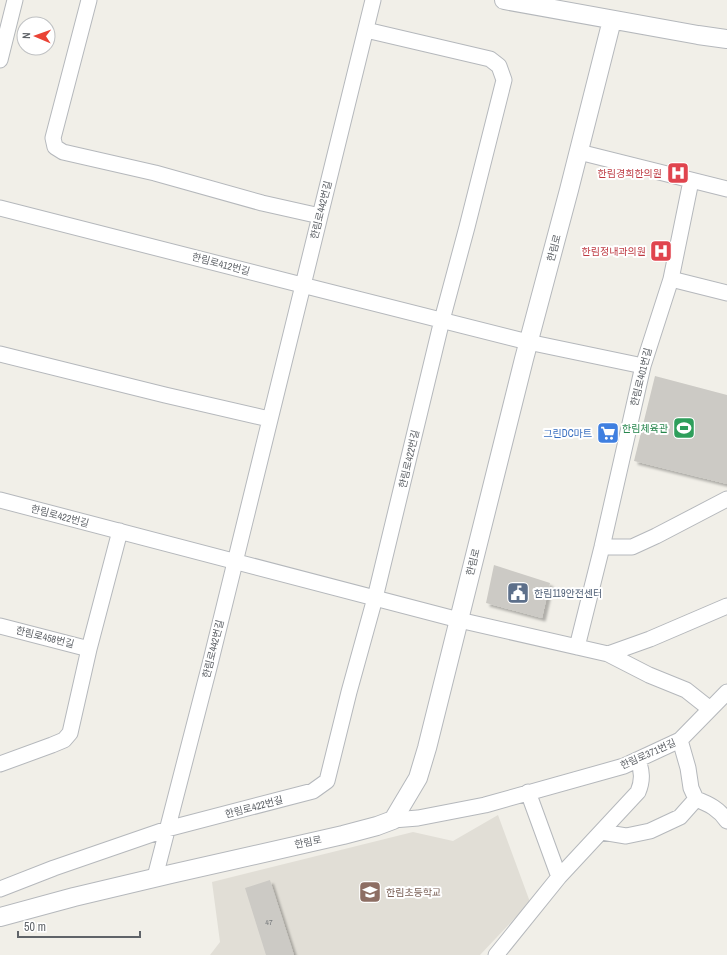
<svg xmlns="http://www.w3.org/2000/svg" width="727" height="955" font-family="'Archivo Narrow','Noto Sans KR',sans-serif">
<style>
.education{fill:#e1ded6}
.building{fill:#cccac5;filter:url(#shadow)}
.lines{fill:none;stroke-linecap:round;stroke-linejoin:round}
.minor-casing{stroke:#b5b8bc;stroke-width:17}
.tertiary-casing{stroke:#b5b8bc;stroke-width:20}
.minor{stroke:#fff;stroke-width:15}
.tertiary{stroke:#fff;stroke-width:18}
.labels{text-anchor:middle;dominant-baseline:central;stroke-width:4;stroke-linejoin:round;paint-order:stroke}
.number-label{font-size:8px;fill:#7a7d7f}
.health-label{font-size:10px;fill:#be3a42;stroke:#fff;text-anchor:end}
.street-label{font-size:10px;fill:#5f6368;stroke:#fff}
.leisure-label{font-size:10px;fill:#27864d;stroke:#fff;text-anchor:end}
.shop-label{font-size:10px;fill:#366cbe;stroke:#fff;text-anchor:end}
.service-label{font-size:10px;fill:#4e5e75;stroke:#fff;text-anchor:start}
.education-label{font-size:10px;fill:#785e54;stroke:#fff;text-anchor:start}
</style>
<defs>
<filter id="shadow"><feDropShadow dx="3.5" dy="3.5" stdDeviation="1" flood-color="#0004"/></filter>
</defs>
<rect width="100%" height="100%" fill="#f1efe8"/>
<path class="education" d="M498,815L530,902L480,955H210L220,942L212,882L413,832L453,841Z"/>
<path class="building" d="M655,376L727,395V484L634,461Z
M494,565L550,583L542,618L486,603Z
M270,880L294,955H266L245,888Z"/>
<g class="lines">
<g class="minor-casing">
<path id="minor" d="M89,0L53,138L55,147L63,152L155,173L262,203L320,216
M0,60L15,0
M579,152L727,189
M0,208L302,285L528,342L643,366
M671,279L727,293
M0,354L165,395L269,419
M0,500L459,620L608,654L650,639L727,606
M602,547H632L656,536L727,499
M0,626L89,649
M577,647L602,547L643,366L671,279L691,181
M608,654L649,675L686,690L710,709
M680,740L688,768L691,788L696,799C709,804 719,809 727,821
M0,764L52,745L64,740L70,733L89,649L120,531
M393,820L418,818L485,805L624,766L680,740L727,692
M602,832L626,836L650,831L680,817L696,799
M155,877L211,660L373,0
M559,877L638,792C643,780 642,771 638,760
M0,889L54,868L167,829L313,791L327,781L349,692L375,598L442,320L467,227L504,80L499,66L490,59L366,30
M496,955L559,877L528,792"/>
</g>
<g class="tertiary-casing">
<path id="tertiary" d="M504,0L698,35L727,39
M0,917L74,897L171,874L343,835L377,826L393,820L418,778L427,748L524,359L569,190L612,20"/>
</g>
<use href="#minor" class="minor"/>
<use href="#tertiary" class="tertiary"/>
</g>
<defs>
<g id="hospital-square" transform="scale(1.15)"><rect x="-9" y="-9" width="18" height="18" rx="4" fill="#e0444e" stroke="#fff"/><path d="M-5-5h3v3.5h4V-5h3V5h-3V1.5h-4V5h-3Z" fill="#fff"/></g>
<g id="stadium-square" transform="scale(1.15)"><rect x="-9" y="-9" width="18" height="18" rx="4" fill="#2e9e5b" stroke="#fff"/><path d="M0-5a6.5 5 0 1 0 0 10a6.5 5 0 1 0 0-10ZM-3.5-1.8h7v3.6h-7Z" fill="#fff"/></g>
<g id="supermarket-square" transform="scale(1.15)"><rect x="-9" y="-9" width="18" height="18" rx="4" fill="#3f7fe0" stroke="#fff"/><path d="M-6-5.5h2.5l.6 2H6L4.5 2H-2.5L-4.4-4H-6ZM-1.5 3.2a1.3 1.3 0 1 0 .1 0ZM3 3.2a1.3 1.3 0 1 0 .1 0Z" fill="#fff"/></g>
<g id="civic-square" transform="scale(1.15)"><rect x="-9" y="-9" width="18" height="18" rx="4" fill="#5c6f8a" stroke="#fff"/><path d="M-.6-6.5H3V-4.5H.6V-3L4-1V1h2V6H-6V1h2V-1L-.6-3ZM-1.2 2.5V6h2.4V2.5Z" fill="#fff"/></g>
<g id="school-square" transform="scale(1.15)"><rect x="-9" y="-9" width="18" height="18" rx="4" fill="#8d6e63" stroke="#fff"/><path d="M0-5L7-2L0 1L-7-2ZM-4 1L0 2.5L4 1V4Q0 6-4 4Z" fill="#fff"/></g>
</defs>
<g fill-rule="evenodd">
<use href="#hospital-square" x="678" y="173"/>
<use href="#hospital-square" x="661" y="251"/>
<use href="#stadium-square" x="684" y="428"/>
<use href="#supermarket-square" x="608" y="433"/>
<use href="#civic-square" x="518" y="593"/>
<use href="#school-square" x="370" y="892"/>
</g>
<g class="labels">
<g class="number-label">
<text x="269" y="922">47</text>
</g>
<g class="health-label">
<text x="662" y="173">한림경희한의원</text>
<text x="646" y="251">한림정내과의원</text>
</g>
<g class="street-label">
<text transform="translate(321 210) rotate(-76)">한림로442번길</text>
<text transform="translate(554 248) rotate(-75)">한림로</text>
<text transform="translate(221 264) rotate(15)">한림로412번길</text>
<text transform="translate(641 377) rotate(-76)">한림로401번길</text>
<text transform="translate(409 459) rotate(-77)">한림로422번길</text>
<text transform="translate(60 516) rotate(15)">한림로422번길</text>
<text transform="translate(473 562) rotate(-76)">한림로</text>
<text transform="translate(45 637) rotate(14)">한림로458번길</text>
<text transform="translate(213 649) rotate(-76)">한림로442번길</text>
<text transform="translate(648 754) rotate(-24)">한림로371번길</text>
<text transform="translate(254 807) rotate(-15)">한림로422번길</text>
<text transform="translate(308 842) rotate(-12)">한림로</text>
</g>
<g class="leisure-label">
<text x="668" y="428">한림체육관</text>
</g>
<g class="shop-label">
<text x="592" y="433">그린DC마트</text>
</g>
<g class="service-label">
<text x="534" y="593">한림119안전센터</text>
</g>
<g class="education-label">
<text x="386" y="892">한림초등학교</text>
</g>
</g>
<g transform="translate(36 36) rotate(272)"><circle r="19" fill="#ffffff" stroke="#bfc1c3"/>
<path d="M0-3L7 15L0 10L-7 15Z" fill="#ea4335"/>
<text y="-6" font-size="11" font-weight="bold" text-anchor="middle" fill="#5f6368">N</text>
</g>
<path d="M18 931v6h122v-6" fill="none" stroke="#5f6368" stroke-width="2"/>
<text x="24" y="931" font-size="12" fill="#5f6368" stroke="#ffffff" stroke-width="3" paint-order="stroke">50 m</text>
</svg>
